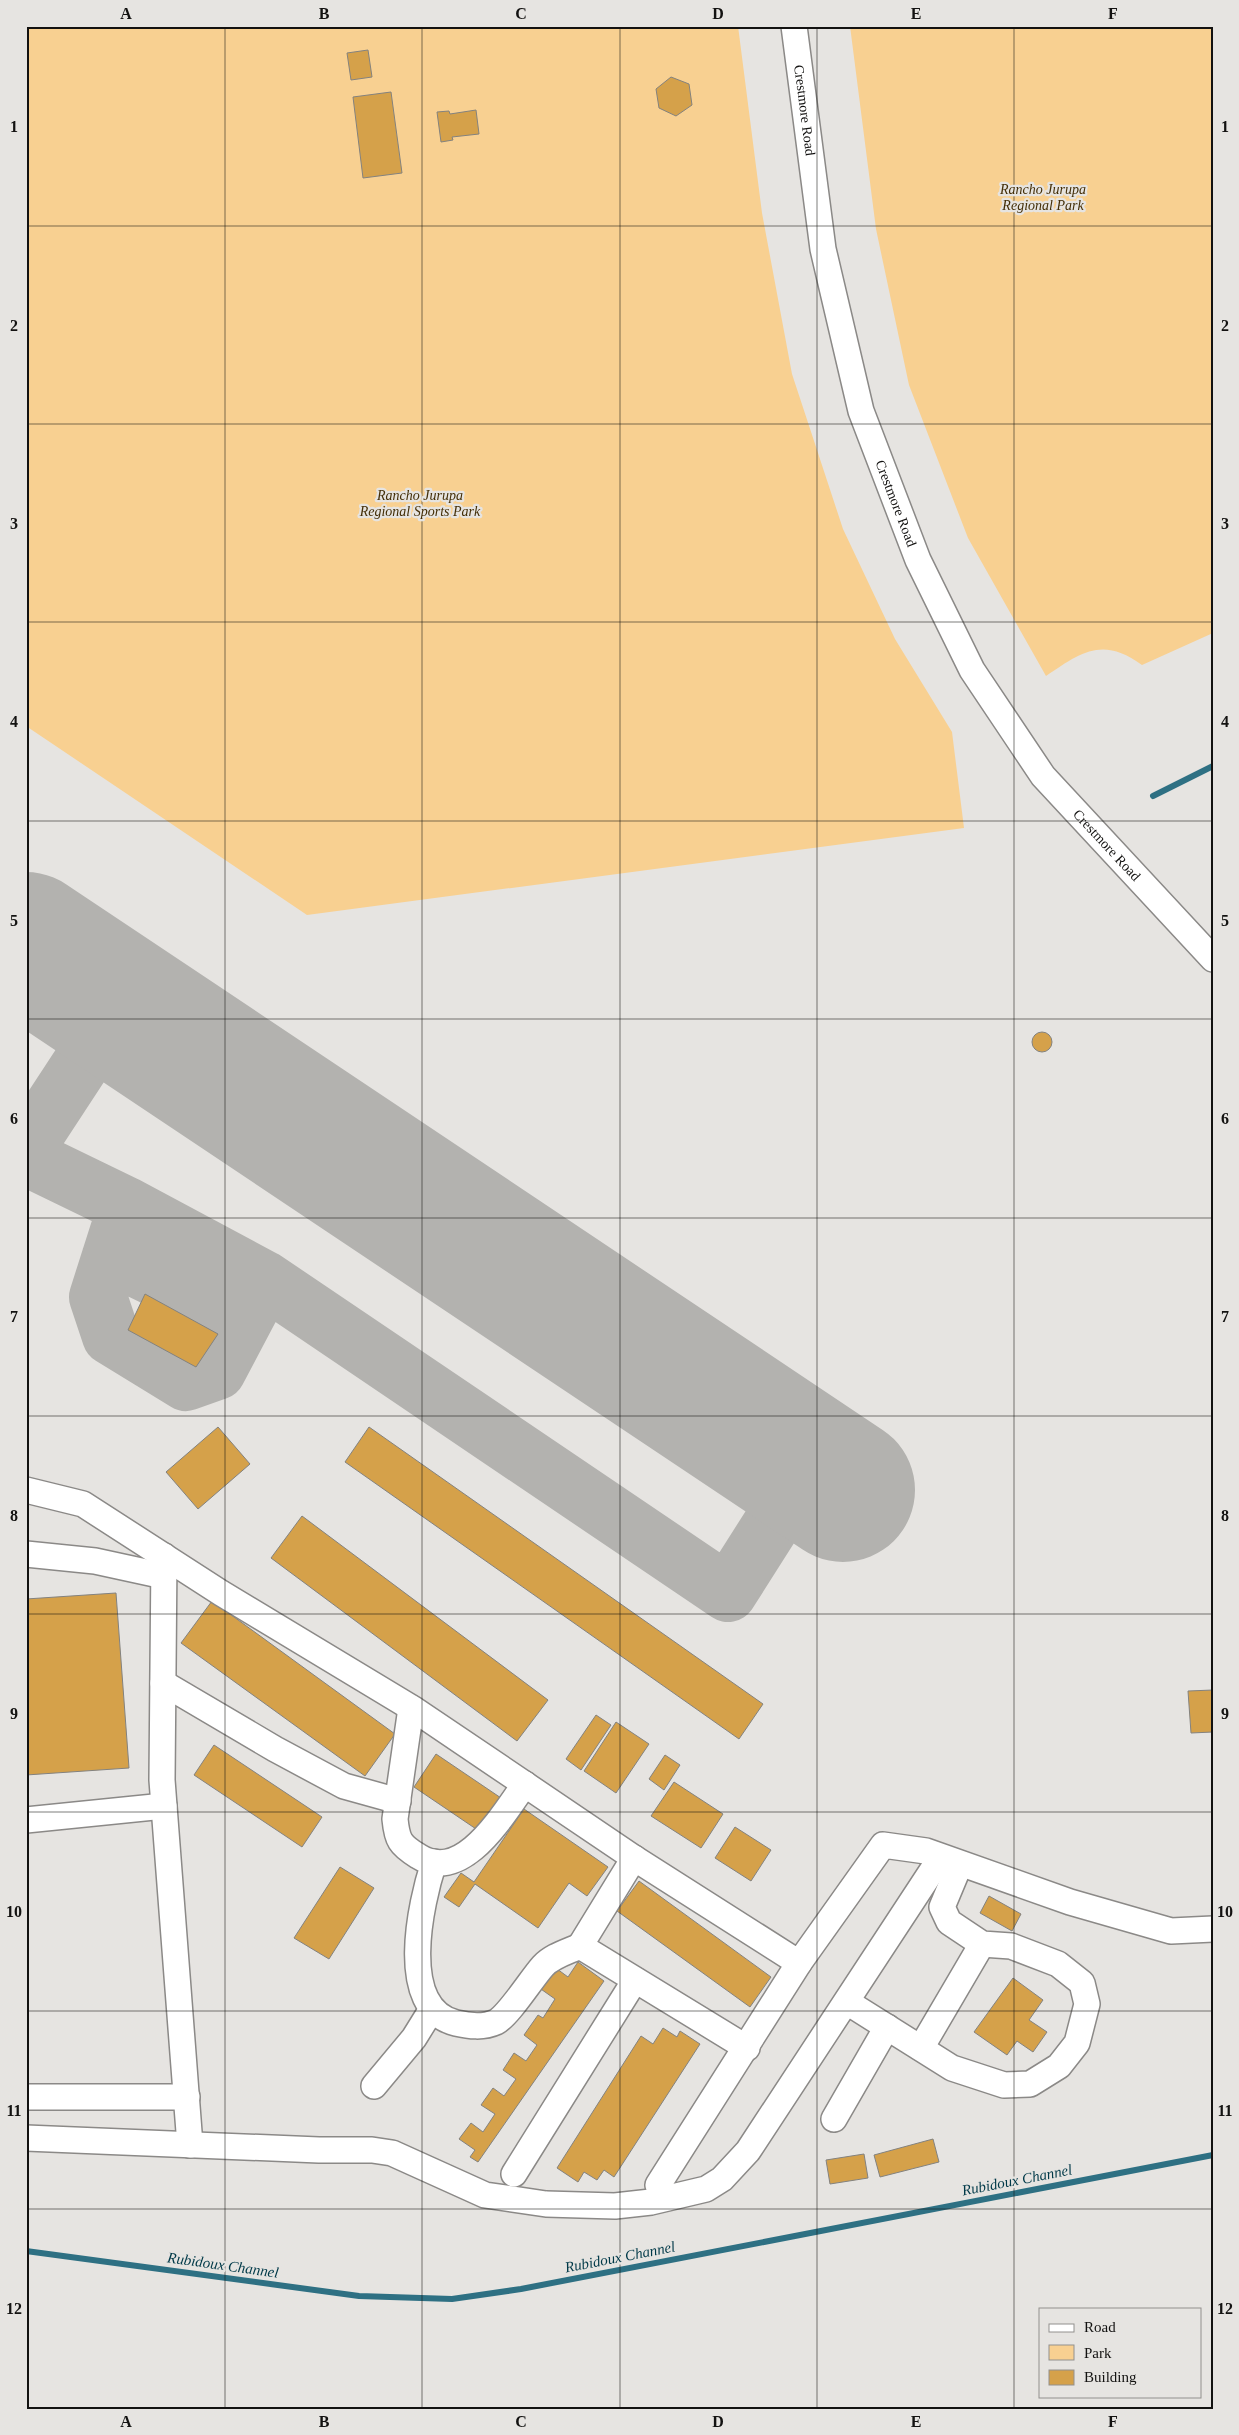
<svg xmlns="http://www.w3.org/2000/svg" width="1239" height="2435" font-family="'Times New Roman',serif">
<style>
.green{fill:#f8d091}
.lines{fill:none;stroke-linecap:round;stroke-linejoin:round}
.stream{stroke:#2e7083;stroke-width:6}
.taxiway{stroke:#b3b2af;stroke-width:58}
.runway{stroke:#b3b2af;stroke-width:144}
.building{fill:#d5a14a;stroke:#83827f}
.minor-casing{stroke:#8b8987;stroke-width:28}
.minor{stroke:#fff;stroke-width:25}
.grid{fill:none;stroke:#131211;stroke-width:1;stroke-opacity:0.55}
.labels{text-anchor:middle;dominant-baseline:central;stroke-width:4.5;stroke-linejoin:round;paint-order:stroke}
.street-label{font-size:14px;fill:#131211;stroke:#e6e4e1}
.park-label{font-size:14px;font-style:italic;fill:#432e07;stroke:#e6e4e1}
.water-label{font-size:15px;font-style:italic;fill:#003948;stroke:#e6e4e1}
.neatline{fill:none;stroke:#131211;stroke-width:2}
.grid-label{font-size:16px;text-anchor:middle;font-weight:bold;fill:#131211}
</style>
<rect width="100%" height="100%" fill="#e6e4e1"/>
<path class="green" d="M26,26H738L762,213L792,374L843,529L895,639L952,732L964,828L307,915L26,726Z
M850,26H1213V633L1142,665C1103,636 1081,652 1046,676L968,538L909,385L876,229Z"/>
<g class="lines">
<path class="stream" d="M1153,796L1213,766
M26,2251L359,2296L452,2299L521,2289L1213,2155"/>
<path class="taxiway" d="M26,1148L119,1006
M26,1157L127,1206L265,1280L728,1593L808,1467
M127,1206L98,1297L111,1336L186,1382L217,1371L265,1280
M111,1256L243,1320"/>
<path class="runway" d="M26,944L843,1490"/>
</g>
<path class="building" d="M368,50L372,77L351,80L347,53Z
M671,77L689,84L692,105L676,116L659,108L656,89Z
M391,92L402,173L363,178L353,97Z
M476,110L479,134L452,137L453,140L441,142L437,112L449,111L450,114Z
M1032 1042a10 10 0 1 1 20 0a10 10 0 1 1-20 0Z
M145,1294L218,1334L196,1367L128,1330Z
M218,1427L250,1464L198,1509L166,1472Z
M369,1427L763,1704L739,1739L345,1462Z
M302,1516L548,1700L517,1741L271,1558Z
M116,1593L129,1768L26,1775V1599Z
M212,1601L395,1734L365,1776L181,1643Z
M1213,1690V1732L1191,1733L1188,1691Z
M596,1715L611,1725L581,1770L566,1759Z
M616,1722L649,1744L616,1793L584,1771Z
M214,1745L322,1817L302,1847L194,1775Z
M436,1754L504,1800L482,1833L414,1787Z
M665,1755L680,1765L664,1790L649,1779Z
M674,1782L723,1814L701,1848L651,1816Z
M524,1809L608,1867L587,1896L569,1883L538,1928L475,1884L459,1907L444,1897L461,1873L474,1882Z
M735,1827L771,1850L751,1881L715,1858Z
M340,1867L374,1888L329,1959L294,1938Z
M639,1881L771,1977L750,2007L617,1911Z
M989,1896L1021,1914L1012,1931L980,1913Z
M578,1962L604,1981L478,2162L470,2157L475,2150L459,2139L471,2123L483,2132L495,2114L481,2105L493,2088L504,2096L516,2079L503,2070L514,2053L526,2061L537,2045L524,2035L538,2015L543,2018L555,1999L538,1987L553,1966L568,1977Z
M1013,1978L1043,2000L1029,2020L1047,2032L1033,2052L1017,2041L1007,2055L974,2032Z
M663,2028L677,2037L680,2031L700,2044L614,2177L604,2170L597,2180L584,2172L578,2182L557,2168L641,2036L653,2044Z
M933,2139L939,2162L880,2177L874,2155Z
M864,2154L868,2178L830,2184L826,2160Z"/>
<g class="lines">
<g class="minor-casing">
<g id="minor">
<path id="s1" d="M794,26L823,249L861,411L918,560L972,670L1043,776L1213,959"/>
<path d="M26,1490L83,1504L221,1593L415,1710L634,1858L799,1963L883,1845L926,1851L1070,1902L1171,1931L1213,1929"/>
<path d="M26,1554L95,1561L164,1576"/>
<path d="M164,1556L162,1780L190,2145"/>
<path d="M163,1683L275,1749L344,1786L398,1801"/>
<path d="M411,1708L395,1819C397,1840 400,1845 418,1856C463,1885 503,1814 525,1784"/>
<path d="M26,1820L164,1806"/>
<path d="M634,1858L580,1946L747,2048"/>
<path d="M434,1862C421,1902 396,2009 456,2023C469,2026 483,2028 496,2022C509,2015 532,1978 543,1966C552,1956 567,1952 580,1946"/>
<path d="M847,2002L952,2068L1004,2085L1030,2084L1059,2066L1077,2043L1087,2004L1082,1983L1058,1964L1011,1946L982,1944L949,1922L942,1907L960,1864"/>
<path d="M921,2048L982,1944"/>
<path d="M374,2086L414,2038L432,2009"/>
<path d="M26,2097H187"/>
<path d="M834,2119L887,2027"/>
<path d="M26,2138L319,2150H372L392,2153L485,2195L546,2204L615,2206L651,2202L706,2189L722,2179L748,2151L941,1857"/>
<path d="M514,2174L635,1980"/>
<path d="M658,2185L799,1963"/>
</g>
</g>
<use href="#minor" class="minor"/>
</g>
<path class="grid" d="M225,26V2409M422,26V2409M620,26V2409M817,26V2409M1014,26V2409M26,226H1213M26,424H1213M26,622H1213M26,821H1213M26,1019H1213M26,1218H1213M26,1416H1213M26,1614H1213M26,1812H1213M26,2011H1213M26,2209H1213"/>
<g class="labels">
<g class="street-label">
<text stroke="none"><textPath href="#s1" startOffset="85">Crestmore Road</textPath></text>
<text stroke="none"><textPath href="#s1" startOffset="490">Crestmore Road</textPath></text>
<text stroke="none"><textPath href="#s1" startOffset="895">Crestmore Road</textPath></text>
</g>
<g class="park-label">
<text x="1043" y="189">Rancho Jurupa<tspan x="1043" dy="16">Regional Park</tspan></text>
<text x="420" y="495">Rancho Jurupa<tspan x="420" dy="16">Regional Sports Park</tspan></text>
</g>
<g class="water-label">
<text transform="translate(1017 2180) rotate(-11)">Rubidoux Channel</text>
<text transform="translate(620 2257) rotate(-11)">Rubidoux Channel</text>
<text transform="translate(223 2265) rotate(8)">Rubidoux Channel</text>
</g>
</g>
<rect width="1239" height="2435" fill="none" stroke="#e6e4e1" stroke-width="55"/>
<rect x="1039" y="2308" width="162" height="90" fill="#e6e4e1" stroke="#92908e"/>
<rect x="1049" y="2324" width="25" height="8" fill="#ffffff" stroke="#92908e"/>
<text x="1084" y="2332" font-size="15" fill="#131211">Road</text>
<rect x="1049" y="2345" width="25" height="15" fill="#f8d091" stroke="#92908e"/>
<text x="1084" y="2358" font-size="15" fill="#131211">Park</text>
<rect x="1049" y="2370" width="25" height="15" fill="#d5a14a" stroke="#92908e"/>
<text x="1084" y="2382" font-size="15" fill="#131211">Building</text>
<rect x="28" y="28" width="1184" height="2380" class="neatline"/>
<g class="grid-label">
<text x="126" y="19">A</text>
<text x="324" y="19">B</text>
<text x="521" y="19">C</text>
<text x="718" y="19">D</text>
<text x="916" y="19">E</text>
<text x="1113" y="19">F</text>
<text x="14" y="132">1</text>
<text x="1225" y="132">1</text>
<text x="14" y="331">2</text>
<text x="1225" y="331">2</text>
<text x="14" y="529">3</text>
<text x="1225" y="529">3</text>
<text x="14" y="727">4</text>
<text x="1225" y="727">4</text>
<text x="14" y="926">5</text>
<text x="1225" y="926">5</text>
<text x="14" y="1124">6</text>
<text x="1225" y="1124">6</text>
<text x="14" y="1322">7</text>
<text x="1225" y="1322">7</text>
<text x="14" y="1521">8</text>
<text x="1225" y="1521">8</text>
<text x="14" y="1719">9</text>
<text x="1225" y="1719">9</text>
<text x="14" y="1917">10</text>
<text x="1225" y="1917">10</text>
<text x="14" y="2116">11</text>
<text x="1225" y="2116">11</text>
<text x="14" y="2314">12</text>
<text x="1225" y="2314">12</text>
<text x="126" y="2427">A</text>
<text x="324" y="2427">B</text>
<text x="521" y="2427">C</text>
<text x="718" y="2427">D</text>
<text x="916" y="2427">E</text>
<text x="1113" y="2427">F</text>
</g>
</svg>
